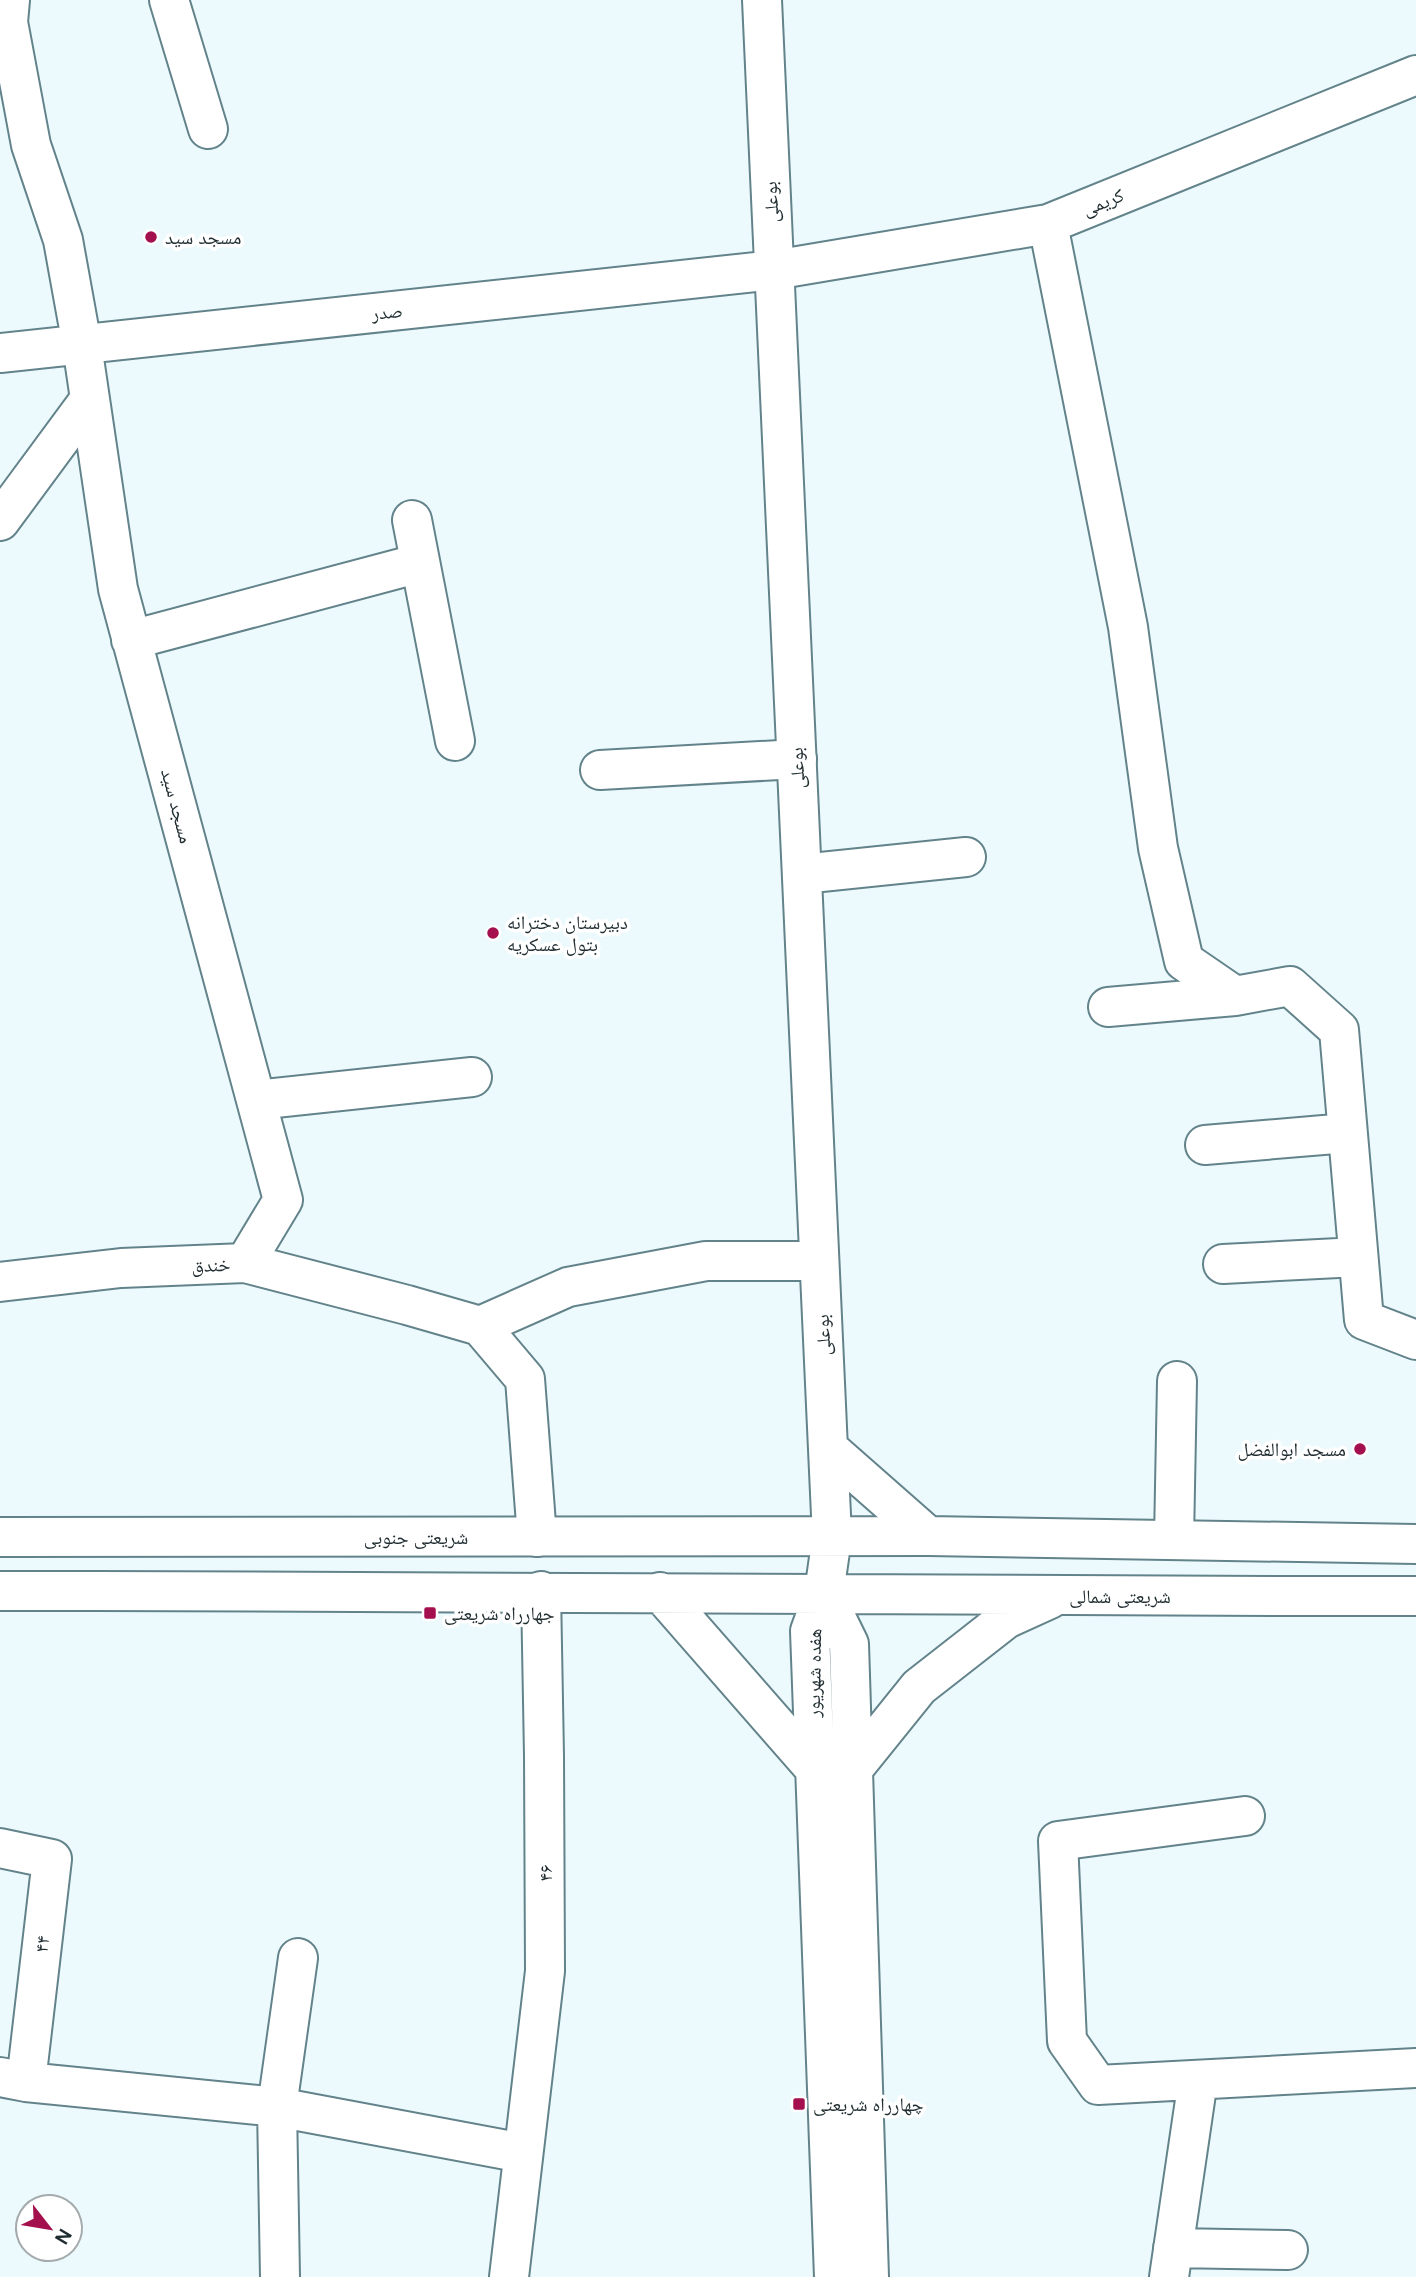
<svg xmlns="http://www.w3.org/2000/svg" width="1416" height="2277" font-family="'DM Sans','Noto Naskh Arabic',sans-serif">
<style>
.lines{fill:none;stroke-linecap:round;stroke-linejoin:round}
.minor-casing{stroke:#63838b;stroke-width:42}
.major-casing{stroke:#63838b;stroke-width:42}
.minor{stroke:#fff;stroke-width:38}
.major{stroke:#fff;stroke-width:38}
.poi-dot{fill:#a40f4d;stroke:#fff;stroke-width:2.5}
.labels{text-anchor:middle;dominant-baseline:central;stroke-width:7;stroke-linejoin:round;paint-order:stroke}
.street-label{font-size:19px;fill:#1f2c30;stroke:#fff}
.poi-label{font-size:19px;fill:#1f2c30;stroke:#fff;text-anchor:start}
</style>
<rect width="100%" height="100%" fill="#ecfafd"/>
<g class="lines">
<g class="minor-casing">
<path id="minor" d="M169,0L208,129
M1048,224L1128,627L1158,848L1184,961L1235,996L1290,986L1339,1030L1364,1320L1416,1340
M0,353L774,270L1048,224L1416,75
M412,520L455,741
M0,521L90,399
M131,640L420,563
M600,770L797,759
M802,874L966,857
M1108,1007L1235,996
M256,1100L472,1077
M1205,1145L1347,1133
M245,1263L407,1305L480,1326L525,1379L537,1537
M1223,1264L1358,1257
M0,1282L121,1268L245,1263L283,1200L118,589L82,345L63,240L31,145L8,22L10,0
M480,1326L568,1287L706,1261H819
M1174,1540L1177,1381
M1245,1816L1058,1841L1067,2041L1098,2085L1416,2068
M0,1848L52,1859L26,2082
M0,2077L26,2082L277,2107L523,2153
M1173,2248L1288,2250
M280,2277L277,2107L298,1958
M509,2277L545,1971L544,1756L541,1591
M1169,2277L1198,2080"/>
</g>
<g class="major-casing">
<path id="major" d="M762,0L832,1537L824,1593L810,1631L834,2277
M828,1448L928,1536
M0,1537L928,1536L1416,1544
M0,1591C472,1590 944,1597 1416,1596
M660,1592L814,1768
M824,1593L849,1644L869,2277
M853,1769L919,1687L1006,1619L1050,1599"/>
</g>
<use href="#minor" class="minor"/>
<use href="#major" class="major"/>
</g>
<g class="poi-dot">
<circle cx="151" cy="237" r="7"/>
<circle cx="493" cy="933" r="7"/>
<circle cx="1360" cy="1449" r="7"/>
<rect x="423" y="1606" width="14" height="14" rx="3.5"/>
<rect x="792" y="2097" width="14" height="14" rx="3.5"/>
</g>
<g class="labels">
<g class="street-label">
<text transform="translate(771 202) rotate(-93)">بوعلی</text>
<text transform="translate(1103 202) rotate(-22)">کریمی</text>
<text transform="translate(387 312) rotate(-6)">صدر</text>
<text transform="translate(797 768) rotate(-93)">بوعلی</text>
<text transform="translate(177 806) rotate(75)">مسجد سید</text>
<text transform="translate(211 1265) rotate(-2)">خندق</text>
<text transform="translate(823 1335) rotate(-93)">بوعلی</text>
<text x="416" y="1537">شریعتی جنوبی</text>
<text x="1120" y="1596">شریعتی شمالی</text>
<text transform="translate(814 1673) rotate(-89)">هفده شهریور</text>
<text transform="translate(545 1873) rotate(-90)">۴۶</text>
<text transform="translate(42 1944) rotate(-83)">۴۴</text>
</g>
<g class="poi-label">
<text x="165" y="237">مسجد سید</text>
<text x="507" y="922">دبیرستان دخترانه<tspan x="507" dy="22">بتول عسکریه</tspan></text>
<text x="1346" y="1449" text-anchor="end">مسجد ابوالفضل</text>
<text x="444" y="1613">جهارراه شریعتی</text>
<text x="813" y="2104">چهارراه شریعتی</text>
</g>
</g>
<g transform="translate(49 2228) rotate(121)"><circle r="33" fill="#ffffff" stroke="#a5abac" stroke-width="2"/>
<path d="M0-5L12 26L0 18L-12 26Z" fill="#a40f4d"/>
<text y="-10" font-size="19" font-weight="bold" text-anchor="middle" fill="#1f2c30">N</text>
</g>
</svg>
